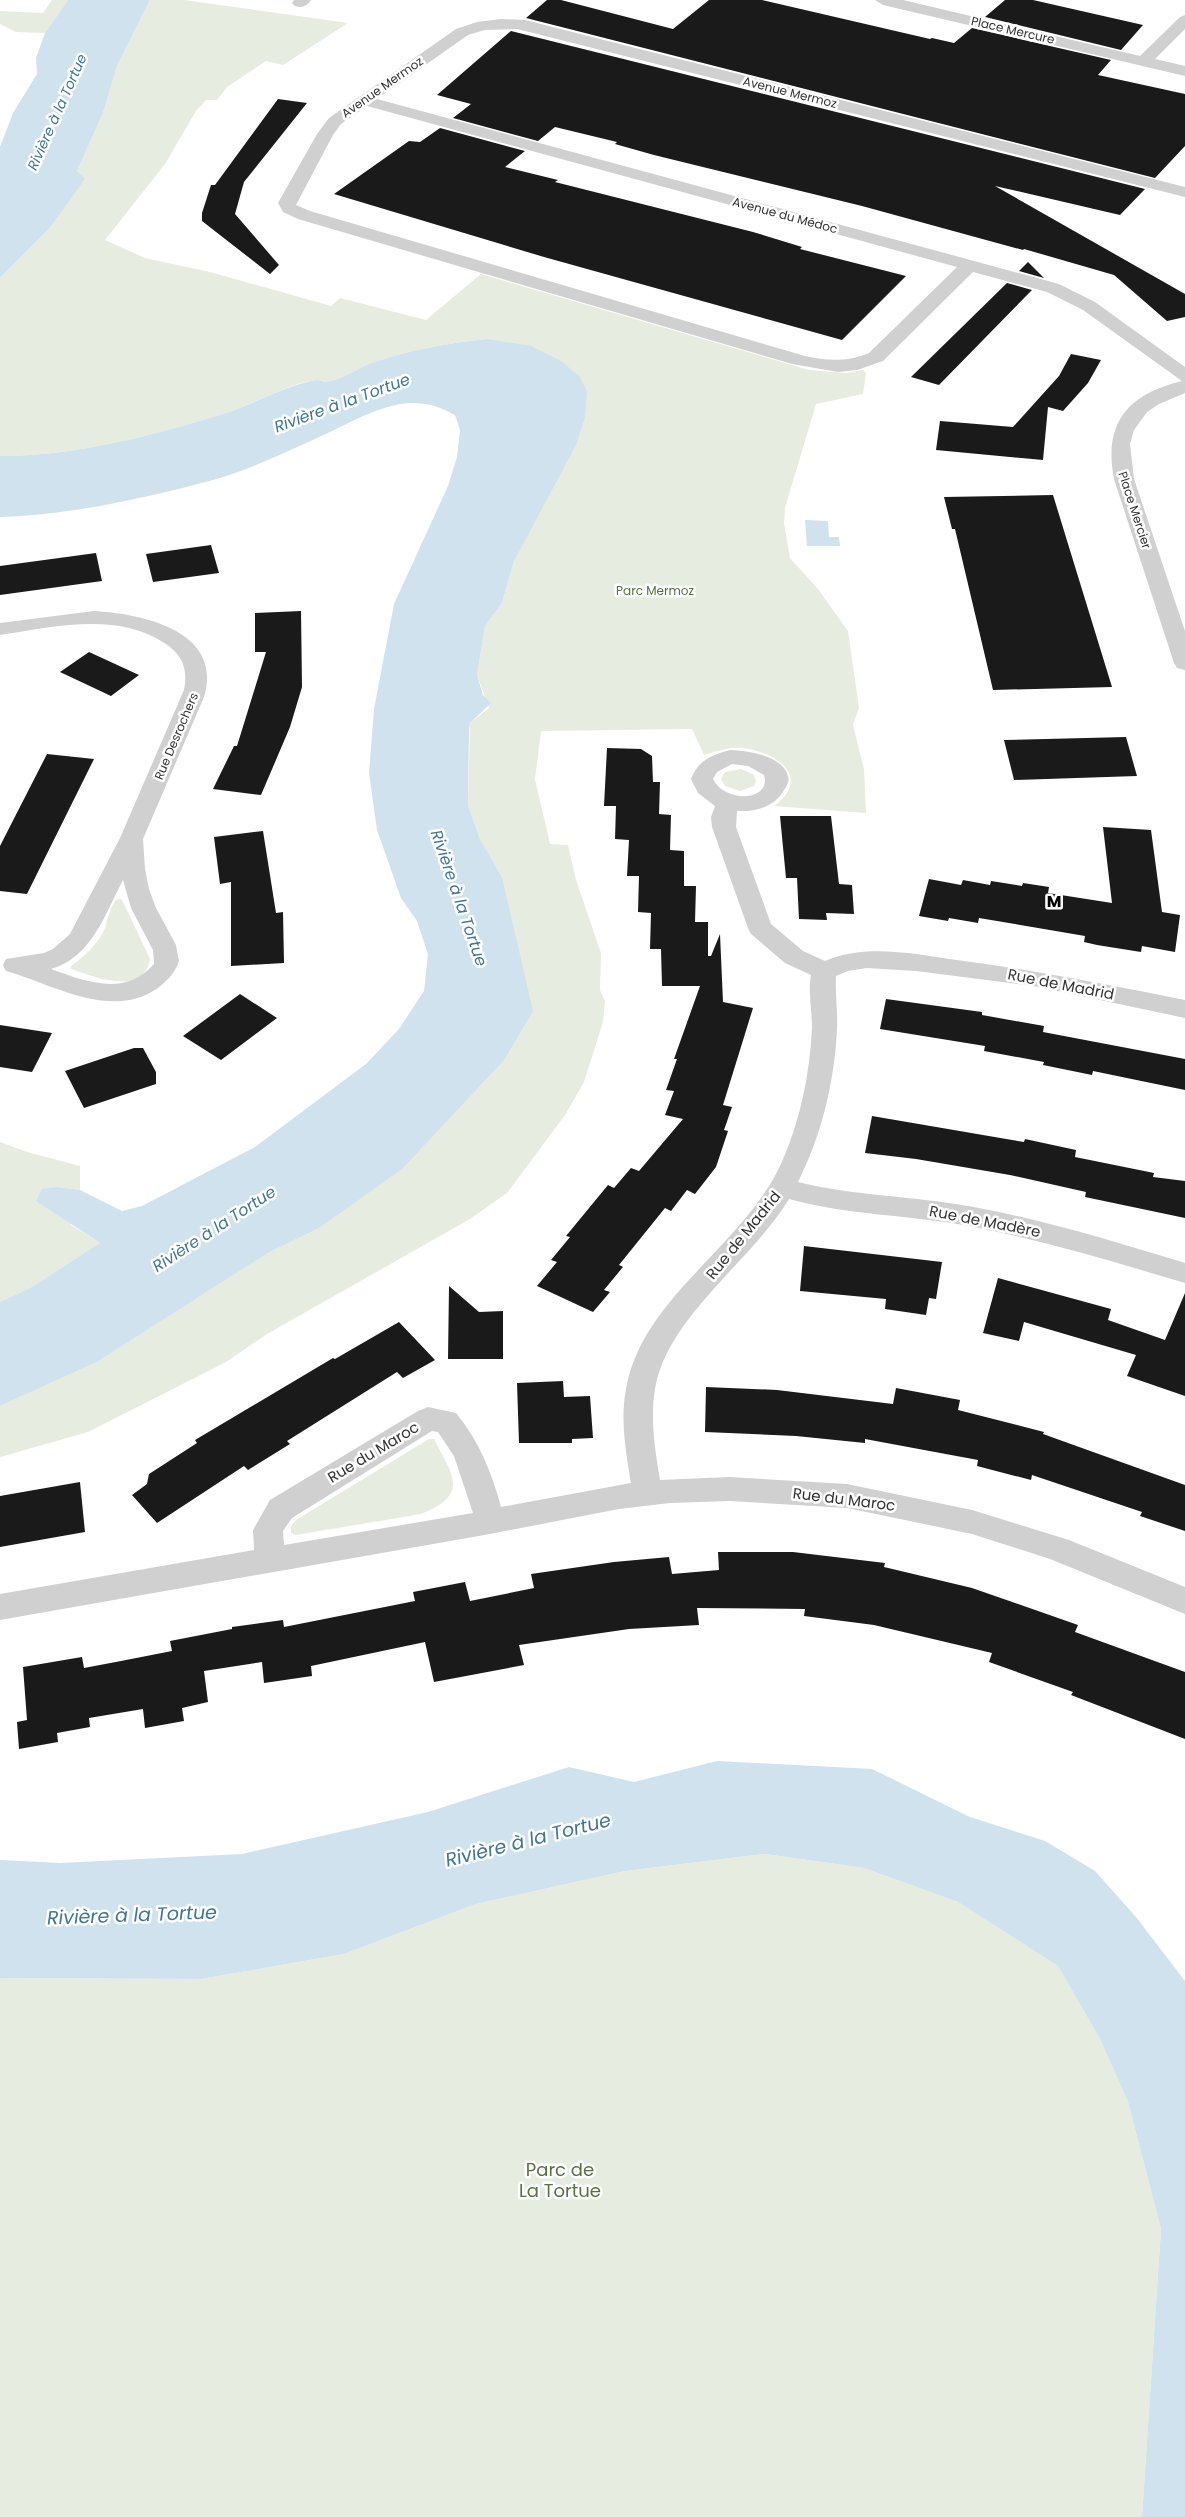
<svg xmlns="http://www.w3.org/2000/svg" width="1185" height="2517" font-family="Poppins,sans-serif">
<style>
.green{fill:#e6ecdf}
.water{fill:#cfe2ee}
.building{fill:#1a1a1a}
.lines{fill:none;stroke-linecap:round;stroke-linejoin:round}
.street{fill:#d0d0d0;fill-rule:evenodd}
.labels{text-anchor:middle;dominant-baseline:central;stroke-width:5;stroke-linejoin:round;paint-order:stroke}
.far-street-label{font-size:12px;fill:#333;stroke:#fff}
.far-park-label{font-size:12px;fill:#56703f;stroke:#fff}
.far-water-label{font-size:14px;font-style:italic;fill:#3f7597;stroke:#fff}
.street-label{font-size:15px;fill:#333;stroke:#fff}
.water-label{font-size:16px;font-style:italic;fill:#3f7597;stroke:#fff}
.neighbourhood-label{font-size:16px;font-weight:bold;fill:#000;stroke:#fff}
.near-park-label{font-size:18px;fill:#56703f;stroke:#fff}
.near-water-label{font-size:19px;font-style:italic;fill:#3f7597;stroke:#fff}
</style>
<rect width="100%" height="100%" fill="#fff"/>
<path class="green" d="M52,0H68L45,33L16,32L0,24V11L43,13Z
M150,0H184L348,23L283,65L266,61L227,87L217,100H206L196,111L165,164L105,240L145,258L210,272L331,306L340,298L426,320L481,274L809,370L846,373L863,370L866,373L863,394L816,404L785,508L784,523L790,558L818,589L848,631L859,708L853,725L864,769L866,813L774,806C813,777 776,752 743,748C730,747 717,751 704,755L692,729L541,731L535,779L550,844L568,845L576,880L601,953L600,990L605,1001L603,1022L584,1082L565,1115L507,1193L470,1219L267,1334L226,1362L88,1432L0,1457V1406L97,1362L268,1253L319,1228L502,877L480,839L468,805L470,723L489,708L477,675L485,626L502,603L514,561L487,339C448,343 410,350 373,363C359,368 340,380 327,382C323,382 319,380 316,380C284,385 256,403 226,413C154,435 77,456 0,456V278L49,229L84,179L77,171L103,113L117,66Z
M741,769L754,775L756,782L754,786L740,791L725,786L721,779L725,772Z
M117,899H121L124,904L150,959C143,997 94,977 71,969V966C84,957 99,943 105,928C108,918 110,906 117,899Z
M0,1142L27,1152L80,1166V1190L58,1187L71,1225L100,1243L30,1288L0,1302Z
M429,1439H434C453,1476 470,1494 421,1514L296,1535L291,1533V1526L296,1520Z
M765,1854L864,1868L958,1902L1058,1966L1100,2039L1128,2102L1161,2229L1142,2517H0V1978L201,1979L344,1954L476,1904L625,1871Z"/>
<path class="water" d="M68,0H150L117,66L103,113L77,171L85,179L49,229L0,278V147L13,113L37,74L36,58L45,33Z
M487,339L531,346L561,361L580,377L587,392L585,417L576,445L514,561L502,603L485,626L477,675L483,695L491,703L470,723L469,730L468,805L480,839L502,877L533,1011L504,1060L402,1169L319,1228L268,1253L97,1362L0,1406V1302L30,1288L100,1243L36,1201L42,1189L58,1187L80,1190L122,1211L142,1206L255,1147L366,1064L399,1029L424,991L428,954L417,921L401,898L377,830L369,773L374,709L394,604L448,486L457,457L460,430L455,415C440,407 429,403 412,403C383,404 355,420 330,432C295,448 249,470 213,480C146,498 70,515 0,517V456C77,456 154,435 226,413C256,403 284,386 316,380C319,380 323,382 327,382C340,380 359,368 372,363C410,350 448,343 487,339Z
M805,520L828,521L829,537H839L840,546H807Z
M717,1761L872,1769L970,1817L1045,1841L1095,1871L1136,1917L1185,1981V2517H1142L1161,2229L1128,2102L1100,2039L1058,1966L958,1902L864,1868L765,1854L625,1871L476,1904L344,1954L201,1979L0,1978V1860L61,1863L242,1854L428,1812L569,1767L634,1782Z"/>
<path class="building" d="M547,0H561L673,29L709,0H762L930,39L932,38L954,43L972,28L1111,60L1098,75L1185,94V146L1155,178L526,18Z
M1005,0H1033L1143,25L1121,50L985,17Z
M511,31L1145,189L1120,215L995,186L1185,294V317L1167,321L1114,275L1024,249L1023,250L862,206L654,155L615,144L617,142L555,127L538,141L453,118L471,104L437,95Z
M278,99L307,103L244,182L235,214L279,265L270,274L202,221V213L211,185H215Z
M440,128L525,151L505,167L558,180L555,182L753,232L802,247L800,249L906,276L842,340L544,257L334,194L409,141L420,142Z
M1028,262L1044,278L1019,271Z
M1007,283L1032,290L939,385L911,377Z
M1071,354L1101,360L1088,383L1063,411L1048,407L1043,460L936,450L940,421L1013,427L1059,376Z
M1053,495L1112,687L993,690L955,529H952L944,497Z
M211,545L219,573L153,582L146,554Z
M96,553L102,581L0,595V566Z
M301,611L302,687L290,727L261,795L213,789L234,746H237L266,652H255V613Z
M89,652L113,663L139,675L111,696L60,672Z
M1126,737L1137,776L1014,780L1004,740Z
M607,748L641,749L652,756L653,782H660L659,814L671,815L670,850L684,851V886H696L695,922H708V956H711L720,934L723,1002L753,1008L723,1105L732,1107L724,1130L728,1131L716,1167L695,1194L687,1190L671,1211L665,1208L619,1265L623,1267L604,1290L610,1292L593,1312L537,1286L557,1262L551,1260L570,1237L566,1236L608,1185L614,1188L631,1168L639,1171L683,1119L665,1115L674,1091L666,1090L677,1059H674L700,986H662L661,949H650L651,913L638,912L639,876H627L629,840L615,839L616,806H604Z
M47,754L94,759L27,894L0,891V846Z
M780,816H831L839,884L852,885L854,914L826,913L827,920L799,919L797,878H786Z
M1103,827L1151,830L1162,912L1180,915L1175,952L1142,946L1141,952L1097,945L1084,942L1085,936L979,918L978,923L949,918L948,921L919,916L929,879L961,885L963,880L990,885L991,881L1022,886L1023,883L1049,887L1048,893L1112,903Z
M263,831L276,913L283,912L284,963L231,966V882L220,884L214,837Z
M240,994L277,1018L221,1060L183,1036Z
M886,999L982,1012V1015L1044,1026L1043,1032L1185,1059V1090L1093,1071L1092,1075L1043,1065L1044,1062L984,1051L985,1046L880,1029Z
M0,1025L52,1033L32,1072L0,1067Z
M134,1048H143L156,1072V1084L84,1108L65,1071Z
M872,1116L1024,1142L1025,1139L1076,1150L1075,1157L1154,1173L1153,1177L1185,1181V1218L1085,1197L1086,1192L1010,1175L916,1159L865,1153Z
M804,1246L942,1262L936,1299L929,1298L926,1315L885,1309L886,1299L800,1291Z
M998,1278L1111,1309L1108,1320L1165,1340L1185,1293V1396L1127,1376L1136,1355L1024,1322L1019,1341L983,1333Z
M449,1286L479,1312L503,1311V1359H448Z
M399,1322L435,1360L403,1378L397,1372L287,1441L290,1444L248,1470L244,1466L157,1523L132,1495L147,1484L149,1474L197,1443L195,1440L333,1358L335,1359Z
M563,1381L564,1397L590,1396L593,1438L572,1439V1443H519L517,1383Z
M706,1387L777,1390L893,1404L896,1388L960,1400L958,1410L1044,1432L1043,1434L1185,1485V1531L1140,1516L1142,1512L1032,1475L1031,1480L977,1466L978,1460L865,1439V1443L796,1436L705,1432Z
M80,1482L85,1532L0,1547V1496Z
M718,1552H793L885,1563L884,1567L972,1588L1078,1625L1075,1632L1185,1672V1739L1071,1695L1073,1692L989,1662L992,1653L874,1625L804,1616L805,1609L697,1608L699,1625L629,1629L519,1645L524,1665L434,1682L425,1642L311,1666L312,1676L264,1683L262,1662L204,1671L208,1702L182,1708L184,1721L145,1728L143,1709L89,1718L90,1727L57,1733L58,1742L19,1749L17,1722L27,1720L23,1667L82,1657L84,1668L121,1661L172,1651L170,1641L232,1629V1627L283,1620L284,1627L415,1601L413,1592L465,1582L470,1601L534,1588L531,1574L614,1562L669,1557L672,1574L719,1570Z"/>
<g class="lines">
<path class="street" d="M294,0H311C306,7 302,8 295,6L292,3Z
M875,0H903L1140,56L1180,17L1185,15V29L1155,59L1185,66V76L883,5Z
M501,19L525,20L1185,187V197L517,29L485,30L468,35L377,99L1059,284L1095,302L1185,367V393L1159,404L1147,412L1134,430L1130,444L1134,479L1185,631V670L1177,668L1174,663L1114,479C1103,423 1128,394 1182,381L1083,310L1047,292L973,272L883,361L857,370L838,372L792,364L298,219L283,212L278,203L317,134L329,118L456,29L477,22ZM367,106L957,267L869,353C848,362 827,361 805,356L310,211L296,205L333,135L341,124Z
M94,611C143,614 224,631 204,697L143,839L145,869L149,889L156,908L176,945L179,961C175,973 167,981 158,988C111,1021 53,984 6,971L3,965L6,959L44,953L53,949L70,934L120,838L184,690C188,669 183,656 166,644C117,611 54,627 0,635V623ZM123,880L131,908L153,950L154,964C125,997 87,982 51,969C92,957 105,914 123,880Z
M730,750C748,751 782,755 788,776C790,781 787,786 784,790C775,807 755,812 737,811L736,827L771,924L803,951L825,961C865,943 915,954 957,960C1034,970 1109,985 1185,1000V1018L1034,986L916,971L867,968L848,971L836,976C835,994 838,1012 837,1030C834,1083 822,1134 798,1182C854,1196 912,1196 968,1206C1042,1219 1113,1241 1185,1263V1283C1114,1262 1042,1240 969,1226C909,1215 847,1215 789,1199C751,1262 667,1317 655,1389C650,1419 655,1450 660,1480L730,1477L847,1484L972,1510L1069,1540L1185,1587V1614L1050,1559L972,1534L847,1508L730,1501L670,1503L619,1509L490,1534L0,1620V1594L254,1550L253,1530L270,1500L418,1411L428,1407L456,1413C479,1441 492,1473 501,1507L631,1483C626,1453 620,1420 626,1389C642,1297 743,1247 781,1164C800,1122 810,1073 812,1028C812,1011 808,991 811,975L785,963L751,934L748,928L712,827L711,817L715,806L698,793L691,779C698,760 712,755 730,750ZM732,764L748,766L764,775C772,802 724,803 713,779L717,772ZM432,1431L438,1432L454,1456L473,1513L284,1545L283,1531L292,1518Z"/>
</g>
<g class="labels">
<g class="far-street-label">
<text transform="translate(1013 30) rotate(13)">Place Mercure</text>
<text transform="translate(382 87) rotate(-35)">Avenue Mermoz</text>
<text transform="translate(790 92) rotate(14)">Avenue Mermoz</text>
<text transform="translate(785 215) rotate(15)">Avenue du Médoc</text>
<text transform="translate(1135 510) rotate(72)">Place Mercier</text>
<text transform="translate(176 736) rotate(-67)">Rue Desrochers</text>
</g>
<g class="far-park-label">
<text x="655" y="590">Parc Mermoz</text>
</g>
<g class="far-water-label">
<text transform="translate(57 112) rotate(-66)">Rivière à la Tortue</text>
</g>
<g class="street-label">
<text transform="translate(1061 984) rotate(11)">Rue de Madrid</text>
<text transform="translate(985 1221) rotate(11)">Rue de Madère</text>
<text transform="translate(743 1235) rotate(-51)">Rue de Madrid</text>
<text transform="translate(373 1452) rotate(-31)">Rue du Maroc</text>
<text transform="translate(844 1499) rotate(7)">Rue du Maroc</text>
</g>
<g class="water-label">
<text transform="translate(342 403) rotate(-20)">Rivière à la Tortue</text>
<text transform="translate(459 898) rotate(71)">Rivière à la Tortue</text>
<text transform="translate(214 1229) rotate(-33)">Rivière à la Tortue</text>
</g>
<g class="neighbourhood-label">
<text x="1054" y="901">M</text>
</g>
<g class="near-park-label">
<text x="560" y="2169">Parc de<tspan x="560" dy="21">La Tortue</tspan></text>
</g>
<g class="near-water-label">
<text transform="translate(528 1840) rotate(-14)">Rivière à la Tortue</text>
<text transform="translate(132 1915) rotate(-2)">Rivière à la Tortue</text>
</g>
</g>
</svg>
